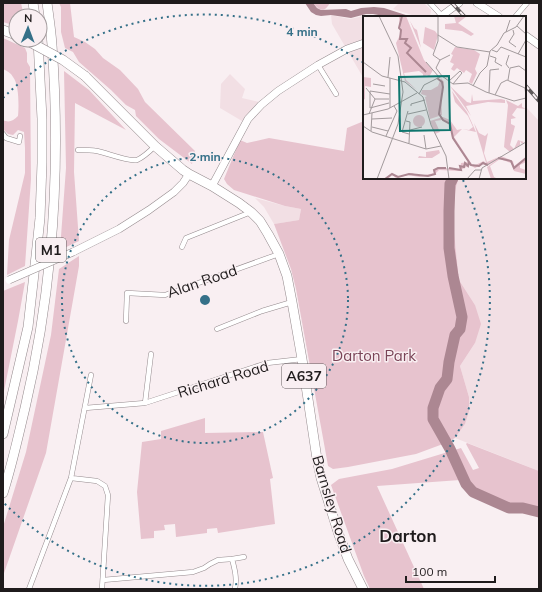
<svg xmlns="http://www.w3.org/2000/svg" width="542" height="592" font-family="Mulish,sans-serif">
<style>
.built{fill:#f2dfe4}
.green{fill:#e7c3ce}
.water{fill:#ac8792}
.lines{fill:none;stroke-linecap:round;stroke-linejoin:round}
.river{stroke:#ac8792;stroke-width:11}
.street-casing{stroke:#948a8d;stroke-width:5.5}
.secondary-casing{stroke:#948a8d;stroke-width:8}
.highway-casing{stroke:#948a8d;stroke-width:10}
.street{stroke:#fff;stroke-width:4.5}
.secondary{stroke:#fff;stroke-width:7}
.highway{stroke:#fff;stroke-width:9}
.rail-casing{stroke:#5f595a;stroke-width:3.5}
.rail{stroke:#f9eff2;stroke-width:2;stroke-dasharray:6;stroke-linecap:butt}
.secondary-bridge-casing{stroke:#948a8d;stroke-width:8;stroke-linecap:butt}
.highway-bridge-casing{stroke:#948a8d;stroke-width:10;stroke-linecap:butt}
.secondary-bridge{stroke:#fff;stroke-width:7}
.highway-bridge{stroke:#fff;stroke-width:9}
.ring{fill:none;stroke:#357088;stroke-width:2;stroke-dasharray:2 4}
.labels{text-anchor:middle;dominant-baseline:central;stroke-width:3;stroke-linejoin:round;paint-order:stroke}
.shield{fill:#f9eff2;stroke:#605b5c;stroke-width:1}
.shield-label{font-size:14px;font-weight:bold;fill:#1f1b1c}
.street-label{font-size:15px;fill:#1f1b1c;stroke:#f9eff2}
.park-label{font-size:15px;fill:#7a4457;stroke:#f9eff2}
.quarter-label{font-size:17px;font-weight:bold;fill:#1f1b1c;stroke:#f9eff2}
.inset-river{fill:none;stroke:#ac8792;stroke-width:2}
.inset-road{fill:none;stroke:#a29a9c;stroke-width:1}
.view{fill:#0f766e;fill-opacity:0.15;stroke:#0f766e;stroke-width:2}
.inset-edge{fill:none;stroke:#1f1b1c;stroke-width:2}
.centre{fill:#357088;stroke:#f9eff2;stroke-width:2}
.ring-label{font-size:12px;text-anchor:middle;font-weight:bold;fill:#357088;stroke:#f9eff2;stroke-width:3;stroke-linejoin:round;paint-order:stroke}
</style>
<rect width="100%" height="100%" fill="#f9eff2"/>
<path class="built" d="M399,3H424L431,10L430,16L428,17H418L393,9Z
M331,15L350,19L368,15L382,17H364V79L332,24Z
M230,74L245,89L242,98L259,102L242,121L220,108L221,84Z
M525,106L539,121V471L455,438L465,424L469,397L460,366L475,343V305L459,280L454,232V202L456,187L459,178H525Z
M255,198L285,206L301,209L299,220L274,224L264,207Z"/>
<path class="green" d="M3,3H21L24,16H16V26L3,22Z
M59,3H70L74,37L85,42L95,49L103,58L120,70L138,89L145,102L195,151L192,164L159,139L136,116L135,110L126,105L111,90L79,62L73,52L65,48L61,32V7Z
M313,3H330C324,13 320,11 313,3Z
M3,38L25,48L27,53V62L30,67L31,179L25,266L7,275L9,240L25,173V148L24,132L18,130L13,135L8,134L3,129V120C9,123 13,121 18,116C19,106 19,84 13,77C11,73 7,71 3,69Z
M64,71L89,90L126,130L75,103L74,172L79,241L60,250L66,168Z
M364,121V178H459L456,187L454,202V232L459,280L475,305L481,324L475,343L460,366L469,397V411L465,424L455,438L443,444L416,454L348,467L333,469L328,466L325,449L296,289L291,269L274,224L299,220L301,209L285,206L234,190L227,184L224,179L240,140L247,143L269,138L344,151L347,128Z
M79,256V266L46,453L3,576V527L26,452L51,335L59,269Z
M25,282L18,321L3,396V291Z
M205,418V433L263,432L273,478L270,479L275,524L218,533L217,528L207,529V533L176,537L175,524L164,525L165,530L154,531V538L141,539L137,492L142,442L161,439V431Z
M467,443L539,471V517L536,515L508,511L470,495L460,480L377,486L424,589H370L364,576L331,485L339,479L392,469L461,448L473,470L479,468L466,444Z"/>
<path class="water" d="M305,3H313L317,8L321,10L346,9L351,11L361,8L374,7L384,8L412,17H389L373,14H366L351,18L331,15L321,16L316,15L311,12Z"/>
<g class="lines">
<path class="river" d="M453,178L450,184L449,211V248L453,276L462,317L460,329L455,335L449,362L447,379L440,388L433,408V419L450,449L466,484L473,492L509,508H523L539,512"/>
<g class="street-casing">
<path id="street" d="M430,3L442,16
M515,17L527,3
M318,65L336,94
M3,134L6,138L19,142L20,136
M78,150C84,150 91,150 97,151C107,153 129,162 137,160C144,157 150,151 155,146
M182,247L186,238L251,212
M126,321L127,293L165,295L279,254
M217,329L262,311L292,302
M145,403L151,354
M85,408L145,403L267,363L302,359
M71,478L97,481L105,486L108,495L102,589
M232,559C235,570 237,578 235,589
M103,580L193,572L204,568L210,564L218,560L232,559L244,557
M29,589L71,478L91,375"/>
</g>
<g class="secondary-casing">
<path id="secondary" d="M477,3L499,17
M440,17L459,3
M525,35L539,45
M212,186L248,119L261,105L278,91L318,65L347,49L364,43
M73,252L119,229L149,210L174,192L183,183L189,174"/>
</g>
<g class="highway-casing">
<path id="highway" d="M33,3L35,16
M3,30L16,35
M85,76L155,146L183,170L189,174L212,186L239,203L251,212L260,221L268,234L279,254L287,276L292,302L302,359L317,459L321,478L339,535L348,559L363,589
M3,434L28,327L36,256L40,218L42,163V119L38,40
M3,493C12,465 18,437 25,408C53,289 61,167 52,45C51,31 49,17 47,3"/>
</g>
<use href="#street" class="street"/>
<use href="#secondary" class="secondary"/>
<use href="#highway" class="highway"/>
<g class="rail-casing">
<path id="rail" d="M452,3L465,17
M525,85L539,101"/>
</g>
<use href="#rail" class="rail"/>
<g class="secondary-bridge-casing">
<path id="secondary-bridge" d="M9,280L73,252"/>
</g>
<g class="highway-bridge-casing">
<path id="highway-bridge" d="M26,40L63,60L85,76"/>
</g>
<use href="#secondary-bridge" class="secondary-bridge"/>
<use href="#highway-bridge" class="highway-bridge"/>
</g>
<g class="ring">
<circle cx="205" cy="300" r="143"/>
<path d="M3 98A285 285 0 0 1 362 62M463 180A285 285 0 0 1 3 502"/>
</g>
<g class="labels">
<g class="shield">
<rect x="36" y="238" width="30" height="24" rx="3"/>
<rect x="282" y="364" width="44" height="24" rx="3"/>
</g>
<g class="shield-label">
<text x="51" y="250">M1</text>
<text x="304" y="376">A637</text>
</g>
<g class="street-label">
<text transform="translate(202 281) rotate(-19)">Alan Road</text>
<text transform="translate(223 379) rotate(-17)">Richard Road</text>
<text transform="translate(332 504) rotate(73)">Barnsley Road</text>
</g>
<g class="park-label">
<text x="374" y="355">Darton Park</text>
</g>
<g class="quarter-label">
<text x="408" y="535">Darton</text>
</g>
</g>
<g transform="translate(363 16)">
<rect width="163" height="163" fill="#f9eff2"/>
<path d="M43,0L61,44L70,54L66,61L64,59L60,61V58L56,55L41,57L43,64L54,74L42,65L33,27L38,17L36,1ZM91,0H104L95,7L111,18L108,20L99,15L82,13V8L93,7ZM47,5L51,12L54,14L58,32ZM62,11L72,15L75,19L71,34L60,27ZM92,31L111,34L117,38L112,53L114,57L109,68L106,66L109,58L103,54L101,57L94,52L91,55L88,53L91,48L87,46L90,39L88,38ZM0,61L8,62V71L2,70V83L0,84ZM78,62L81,66L78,79L79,99L67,103L62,81L64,80L58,78L59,74H68L75,70ZM87,70L104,86L108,87L109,78L110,85L138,83L142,84V87L125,86L103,90L108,100ZM89,75L104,96L113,116L99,113L91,121L110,150L121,145L123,150L120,148L112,152L107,149L96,155L76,154L72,158L64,160L56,161L45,159L33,162L29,159L26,162L21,163L29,158L36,161L49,157L56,160L72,157L71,154L76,151L97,154L98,147L105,146L89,122L87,108L79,104L72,105L77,116L72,118L67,105L80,101L87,104L94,114L99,113L106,114L110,111L105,100L92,86ZM143,84L155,90L159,87V91L163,93L154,92L149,99L153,102L148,103V108L152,110L147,129L151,133L155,124L161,126L159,128L157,125V129L147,136L141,131L145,89ZM50 105a6 6 0 1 1 12 0a6 6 0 1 1-12 0ZM111,107L116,117L122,120L125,117L121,137L124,146L138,140L150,145L151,150L163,141V146L157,149V152L163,154V158L151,155L148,147L137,143L127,150L131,161L135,163H128L124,151L134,144L124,150ZM76,134L77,137L69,142H55L56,140L63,141V136Z" fill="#e7c3ce"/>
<path class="inset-river" d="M39,0L36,12L38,14L37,23H44L42,27L48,32L44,37L63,56M74,62L79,66L80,71L76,98L80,104L87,108L90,122L108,149L116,150L120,147L125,149M135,142L148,145L151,152L163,142M86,152L98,154L97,150L101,151L102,147L105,150L106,146M22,163L29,158L35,161L46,158L65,160L72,158L71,154L75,152H83"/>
<path class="inset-road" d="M75,0V25L70,39L77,44M154,10L163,18M150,14L151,18L146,26L153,31M143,16L147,4M75,19L94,31L127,36M129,34L134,36L138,31L163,41M155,38L163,24M146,39L143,48L146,52M127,40L133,42L132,46L139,50M0,46L19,60L42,66L60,81L68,109L83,140L86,163M63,46L76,61M79,60L73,52L77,44L87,39M25,61L27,41M145,64L147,52L156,50L163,55M86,65L97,55M10,68L22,70M90,68L99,57L97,55M110,70L117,57L124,50L127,35L134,29L141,17L153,11L161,0M3,72L12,83M7,75V92L26,87M7,75L27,78M126,77L127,54L136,53M56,78L61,69L79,60L90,68L105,67L123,76L151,85L163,82M132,79L138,67L144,64L162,72L163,80M48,90V88L62,84M27,92V62M45,95L39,116L46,118M6,98L12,83H26M45,98L63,94M0,99L25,93L54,77M9,103L29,102M43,105L47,106L46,127M0,110L9,116L63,133L78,130M9,111L25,115M47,114L59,111M8,115L9,97M61,119L63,133M23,120L34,95L31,90M14,163L35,108L40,76L35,40L16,0M104,163L112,154H118M116,163L119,152L163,126"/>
<path class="view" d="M86,60L87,114L37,115L36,61Z"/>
<rect width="163" height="163" class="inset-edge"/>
</g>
<circle cx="205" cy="300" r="6" class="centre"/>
<g class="ring-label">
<text x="302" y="36">4 min</text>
<text x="205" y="161">2 min</text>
</g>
<rect width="542" height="592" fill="none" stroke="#1f1b1c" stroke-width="8"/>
<g transform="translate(28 28) rotate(1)"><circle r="19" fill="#f9eff2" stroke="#a29a9c"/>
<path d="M0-3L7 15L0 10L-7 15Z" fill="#357088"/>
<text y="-6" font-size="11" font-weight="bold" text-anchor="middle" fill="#1f1b1c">N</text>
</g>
<path d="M406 576v6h89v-6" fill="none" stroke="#1f1b1c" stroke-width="2"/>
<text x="412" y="576" font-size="12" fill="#1f1b1c" stroke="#f9eff2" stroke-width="3" paint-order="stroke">100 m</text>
</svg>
